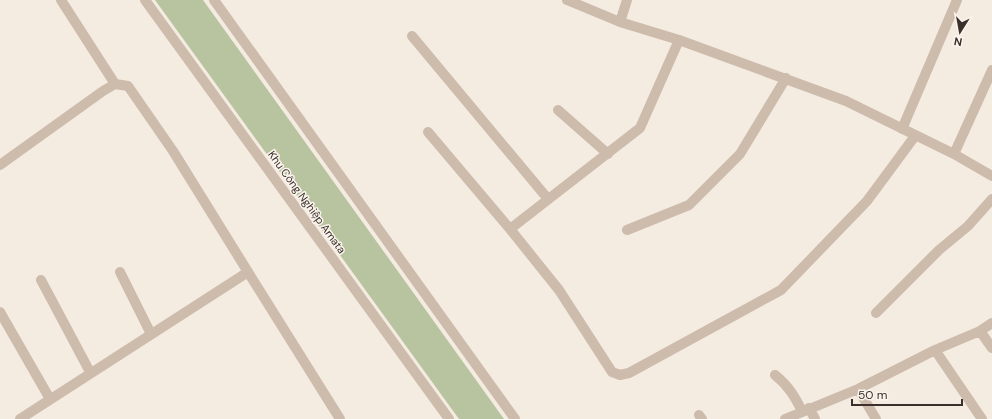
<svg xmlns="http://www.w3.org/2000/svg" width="992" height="419" font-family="'DM Sans',sans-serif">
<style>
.green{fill:#b8c4a0}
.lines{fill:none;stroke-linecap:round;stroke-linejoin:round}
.minor{stroke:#cdbbac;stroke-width:10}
.labels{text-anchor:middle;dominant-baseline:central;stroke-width:3;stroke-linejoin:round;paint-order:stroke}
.street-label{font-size:11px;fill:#3b302b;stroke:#fbf5ee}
</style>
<rect width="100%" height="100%" fill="#f4ebe1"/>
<path class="green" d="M155,0H203L504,419H459Z"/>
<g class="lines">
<path class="minor" d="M61,0L115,84
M145,0L449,419
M214,0L515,419
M567,0L620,22L679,40L846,101L954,154L992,176
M620,22L627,0
M412,36L548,199
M679,40L640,128L510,229L559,290L612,372L620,375L629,373L781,290L867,201L915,136
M558,110L608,154
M902,129L957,0
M428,132L510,229
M954,154L992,70
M0,165L103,91L115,84L128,86L173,151L248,272
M627,230L689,205L740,154L786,78
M120,272L151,334
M41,280L90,372
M0,312L50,399
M876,313L939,250L968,226L992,199
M980,331L992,348
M935,350L982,419
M775,375C788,385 795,397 802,411
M858,389L876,419
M809,408L815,419
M699,415L702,419
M20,419L248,272L340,419
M785,419L858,389L935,350L980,331L992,323"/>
</g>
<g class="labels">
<g class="street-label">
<text transform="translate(307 202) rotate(54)">Khu Công Nghiệp Amata</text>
</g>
</g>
<g transform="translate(960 32) rotate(191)" stroke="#fbf5ee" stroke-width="3" paint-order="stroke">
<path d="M0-3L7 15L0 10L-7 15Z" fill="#3b302b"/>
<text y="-6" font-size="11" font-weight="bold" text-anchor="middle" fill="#3b302b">N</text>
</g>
<path d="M852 399v6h110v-6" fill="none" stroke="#3b302b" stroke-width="2"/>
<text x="858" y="399" font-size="12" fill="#3b302b" stroke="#fbf5ee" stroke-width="3" paint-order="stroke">50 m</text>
</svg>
